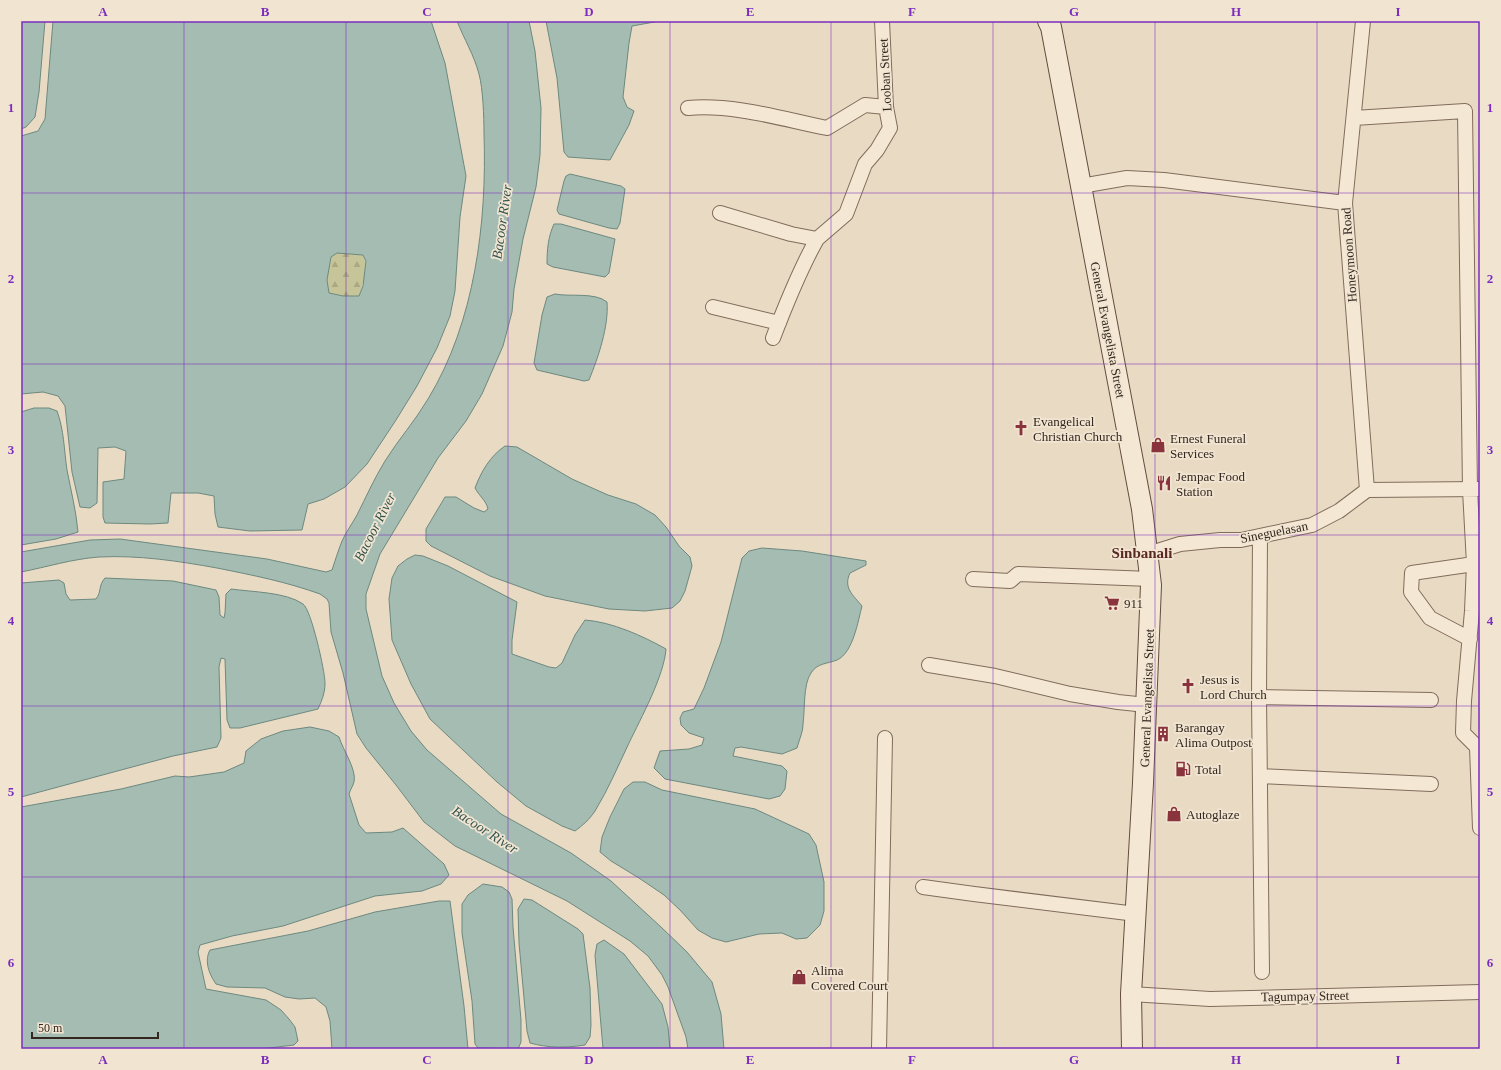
<svg xmlns="http://www.w3.org/2000/svg" width="1501" height="1070" font-family="'Times New Roman',serif">
<style>
.forest{fill:url(#forest-firs)}
.water{fill:#a5bcb3;stroke:#6d897f;fill-rule:evenodd}
.lines{fill:none;stroke-linecap:round;stroke-linejoin:round}
.minor-casing{stroke:#816c5c;stroke-width:16}
.secondary-casing{stroke:#634d3f;stroke-width:22}
.minor{stroke:#f4e8d5;stroke-width:14}
.secondary{stroke:#f4e8d5;stroke-width:20}
.grid{fill:none;stroke:#7b2cbf;stroke-width:1;stroke-opacity:0.55}
.labels{text-anchor:middle;dominant-baseline:central;stroke-width:3.5;stroke-linejoin:round;paint-order:stroke}
.street-label{font-size:13px;fill:#32261e;stroke:#f1e5d2}
.poi-label{font-size:13px;fill:#32261e;stroke:#f1e5d2;text-anchor:start}
.water-label{font-size:14px;font-style:italic;fill:#2f514b;stroke:#f1e5d2}
.quarter-label{font-size:15px;font-weight:bold;fill:#5a2823;stroke:#f1e5d2}
.neatline{fill:none;stroke:#7b2cbf;stroke-width:1.5}
.grid-label{font-size:13px;text-anchor:middle;font-weight:bold;fill:#7b2cbf}
</style>
<defs>
<pattern id="forest-firs" width="22" height="20" patternUnits="userSpaceOnUse"><rect width="22" height="20" fill="#c5c599"/><path d="M5 1l3.5 6h-7zM16 11l3.5 6h-7z" fill="#aaa983"/></pattern>
</defs>
<rect width="100%" height="100%" fill="#e9dac3"/>
<path class="forest" d="M337,253L363,255C369,266 363,284 359,296H343L329,293L327,280L331,257Z"/>
<path class="water" d="M21,21H45L39,92L35,117L26,127L21,129Z
M53,21H431L445,63L466,176L460,217L455,291L450,316L437,348L417,386L396,420L367,464L345,487L324,499L308,504L302,530L250,531L218,527L215,514L214,496L198,493H171L168,523L150,524L105,523L103,517V482L124,479L126,451L115,447L98,448L97,503L90,508L80,507L72,472L65,406L58,396L43,392L21,394V136L38,131L45,119ZM337,253L363,255L366,261L363,286L359,296H343L329,293L327,280L331,257Z
M457,21H529L535,51L541,108L540,155L536,187L523,239L514,289L512,312L503,346L482,394L466,421L438,458L380,554L366,594V609L382,676L394,703L411,731L427,750L501,814L571,853L611,881L661,927L687,952L712,982L721,1014L724,1049H688L686,1037L668,987L662,975L648,956L630,941L567,901L455,846L424,822L396,785L366,748L357,734L343,673L331,632L329,603L327,599L320,594C287,582 252,575 217,568C178,561 139,555 99,557C72,559 47,567 21,572V552L90,540L120,539L267,559L326,572L332,570C335,561 338,551 342,541C346,532 352,524 357,515C366,497 374,479 385,461C398,440 415,421 428,399C475,322 487,222 484,134C484,117 483,89 479,74C474,55 464,39 457,21Z
M546,21H660L632,26L629,43L623,97L627,107L634,111L629,125L610,160L568,157L564,152L557,78Z
M570,174L621,186L625,189L620,223L617,229L609,228L559,214L557,210L564,181L566,176Z
M554,224H561L615,239L609,273L605,277L553,267L547,264C547,250 548,237 554,224Z
M555,294C570,297 595,292 607,302C609,326 598,358 589,380L584,381L537,370L534,363L542,315L547,297Z
M34,408H49L57,411C64,430 64,449 67,470C71,491 76,510 78,532L56,539L21,545V412Z
M505,446L517,447L572,479L608,495L636,504L655,515L666,527L679,546L690,557L692,566L685,591L680,601L672,608L645,611L609,609L545,596L490,576L431,546L426,541V529L445,497H456L474,508L484,512L488,509C486,500 479,496 475,488C481,472 490,456 505,446Z
M762,548L802,551L866,561V565L850,573C843,588 853,595 862,606C858,621 853,653 837,660C827,664 817,663 811,673C803,684 805,711 803,724C803,732 799,740 797,748L782,754L741,747L735,748L733,756L782,766L787,771L785,789L780,796L769,799L665,779L654,768L660,751L689,749L702,745L704,738L689,733L681,725L680,718L683,712L694,709L704,688L721,642L742,558L749,551Z
M415,555L423,556L448,566L517,602L512,640V654L549,667L556,668L562,663L575,635L585,620C612,622 643,636 666,649C664,676 641,718 629,743C618,766 608,790 595,811C589,820 583,825 575,831L562,826L526,806L497,782L430,719L411,684L392,640L389,599L392,578L398,566L407,559Z
M105,578L173,581L216,590L219,597L220,615L224,618L225,613L226,594L231,589C252,592 286,592 303,604C311,609 325,671 325,683C325,693 322,700 318,709L240,728H230L227,720L225,659L221,658L219,667L221,738L217,747L173,756L21,797V583L59,580L64,583L66,594L70,600L96,599C102,591 98,586 105,578Z
M310,727L329,731L339,737C343,750 357,770 354,782C353,786 350,790 349,794L359,825L366,833L392,832L403,828L444,864L449,875L441,884L422,891L375,896L283,926L232,936L200,945L198,952L206,989L266,1000L281,1010L289,1019L295,1027L298,1041L294,1045L261,1049H21V807L121,789L175,776L189,777L224,772L244,763L246,751L261,739L283,731Z
M633,782H645L662,790L755,809L809,834L816,845L824,882V911L820,925L807,938L796,939L782,933L759,934L726,942L712,938L698,930L680,910L664,895L639,878L611,861L600,852L602,837L610,817L624,789Z
M483,884L502,887L509,892L512,899L513,927L521,1020V1042L518,1049L478,1048L475,1044L472,1001L462,933V904L468,895Z
M524,899L532,900L578,929L583,934L590,988L591,1025L590,1037L585,1045C566,1048 548,1048 530,1043L527,1031L519,943L518,909Z
M439,901H450L464,1006L468,1049H332L330,1021L326,1007L315,998L299,999L285,997L265,988L227,987L216,984C209,974 204,961 210,950L308,931L375,912Z
M604,940L624,954L662,1004L668,1027L670,1049H603L595,955L597,944Z"/>
<g class="lines">
<g class="minor-casing">
<path id="minor" d="M1363,21L1345,203L1367,490
M688,108C734,104 782,119 827,128L865,105L886,107
M1354,118L1465,111L1470,490L1474,564L1472,611L1464,701L1463,733L1477,747L1480,828
M1081,186L1127,178L1164,180L1345,203
M720,213L791,234L817,239L846,214L865,164L877,150L890,128L886,107L882,21
M713,307L779,323
M773,338C786,304 799,271 817,239
M1367,490L1480,489
M1260,536L1259,697L1262,972
M1148,554L1180,544L1220,540H1241L1312,525L1339,511L1367,490
M973,579L1010,581L1018,574L1151,579
M1470,639L1430,618L1411,592L1412,573L1474,564L1480,565
M929,665L995,676L1070,694L1118,702L1146,705
M1259,697L1431,700
M1260,776L1431,784
M923,887L974,894L1136,914
M1131,994L1210,999L1480,992
M879,1049L885,738"/>
</g>
<g class="secondary-casing">
<path id="secondary" d="M1048,21L1051,27L1142,509L1151,585L1143,783L1131,994L1132,1049"/>
</g>
<use href="#minor" class="minor"/>
<use href="#secondary" class="secondary"/>
</g>
<path class="grid" d="M184,21V1049M346,21V1049M508,21V1049M670,21V1049M831,21V1049M993,21V1049M1155,21V1049M1317,21V1049M21,193H1480M21,364H1480M21,535H1480M21,706H1480M21,877H1480"/>
<defs>
<g id="church-bare" transform="scale(1.2)"><path d="M-1.2-6h2.4v3.5h3.3v2.4h-3.3V6h-2.4V-.1h-3.3v-2.4h3.3Z" fill="#89333d" stroke="#f1e5d2" stroke-width="2.5" paint-order="stroke"/></g>
<g id="shop-bare" transform="scale(1.2)"><path d="M-5-2.5h2.3a2.7 3.5 0 0 1 5.4 0H5L5.5 6h-11ZM-1.5-2.5h3a1.5 2.3 0 0 0-3 0Z" fill="#89333d" stroke="#f1e5d2" stroke-width="2.5" paint-order="stroke"/></g>
<g id="restaurant-bare" transform="scale(1.2)"><path d="M-5-6h1v4h1v-4h1v4h1v-4h1v5L-1.5 .5V6h-2V.5L-5-1ZM5-6V6H3V1.5H1.5Q1.5-4 5-6Z" fill="#89333d" stroke="#f1e5d2" stroke-width="2.5" paint-order="stroke"/></g>
<g id="supermarket-bare" transform="scale(1.2)"><path d="M-6-5.5h2.5l.6 2H6L4.5 2H-2.5L-4.4-4H-6ZM-1.5 3.2a1.3 1.3 0 1 0 .1 0ZM3 3.2a1.3 1.3 0 1 0 .1 0Z" fill="#89333d" stroke="#f1e5d2" stroke-width="2.5" paint-order="stroke"/></g>
<g id="building-bare" transform="scale(1.2)"><path d="M-4-6H4V6H1V3H-1V6H-4ZM-2.5-4.3h1.7v1.8h-1.7ZM.8-4.3h1.7v1.8H.8ZM-2.5-1h1.7V.8h-1.7ZM.8-1h1.7V.8H.8Z" fill="#89333d" stroke="#f1e5d2" stroke-width="2.5" paint-order="stroke"/></g>
<g id="fuel-bare" transform="scale(1.2)"><path d="M-5.5-6h7V0h2V4h1.3V-2.5L3-4.5l.8-.8L6-3V5H2.5V1h-1V6h-7ZM-4.2-4.7v3.2H.2V-4.7Z" fill="#89333d" stroke="#f1e5d2" stroke-width="2.5" paint-order="stroke"/></g>
</defs>
<g fill-rule="evenodd">
<use href="#church-bare" x="1021" y="428"/>
<use href="#shop-bare" x="1158" y="445"/>
<use href="#restaurant-bare" x="1164" y="483"/>
<use href="#supermarket-bare" x="1112" y="603"/>
<use href="#church-bare" x="1188" y="686"/>
<use href="#building-bare" x="1163" y="734"/>
<use href="#fuel-bare" x="1183" y="769"/>
<use href="#shop-bare" x="1174" y="814"/>
<use href="#shop-bare" x="799" y="977"/>
</g>
<g class="labels">
<g class="street-label">
<text transform="translate(885 75) rotate(-93)">Looban Street</text>
<text transform="translate(1349 255) rotate(-94)">Honeymoon Road</text>
<text transform="translate(1108 330) rotate(79)">General Evangelista Street</text>
<text transform="translate(1274 532) rotate(-11)">Sineguelasan</text>
<text transform="translate(1147 698) rotate(-88)">General Evangelista Street</text>
<text transform="translate(1305 996) rotate(-1)">Tagumpay Street</text>
</g>
<g class="poi-label">
<text x="1033" y="421">Evangelical<tspan x="1033" dy="15">Christian Church</tspan></text>
<text x="1170" y="438">Ernest Funeral<tspan x="1170" dy="15">Services</tspan></text>
<text x="1176" y="476">Jempac Food<tspan x="1176" dy="15">Station</tspan></text>
<text x="1124" y="603">911</text>
<text x="1200" y="679">Jesus is<tspan x="1200" dy="15">Lord Church</tspan></text>
<text x="1175" y="727">Barangay<tspan x="1175" dy="15">Alima Outpost</tspan></text>
<text x="1195" y="769">Total</text>
<text x="1186" y="814">Autoglaze</text>
<text x="811" y="970">Alima<tspan x="811" dy="15">Covered Court</tspan></text>
</g>
<g class="water-label">
<text transform="translate(502 222) rotate(-82)">Bacoor River</text>
<text transform="translate(375 527) rotate(-63)">Bacoor River</text>
<text transform="translate(485 830) rotate(33)">Bacoor River</text>
</g>
<g class="quarter-label">
<text x="1142" y="553">Sinbanali</text>
</g>
</g>
<rect width="1501" height="1070" fill="none" stroke="#f1e5d2" stroke-width="44"/>
<path d="M32 1032v6h126v-6" fill="none" stroke="#32261e" stroke-width="2"/>
<text x="38" y="1032" font-size="12" fill="#32261e" stroke="#f1e5d2" stroke-width="3" paint-order="stroke">50 m</text>
<rect x="22" y="22" width="1457" height="1026" class="neatline"/>
<g class="grid-label">
<text x="103" y="16">A</text>
<text x="265" y="16">B</text>
<text x="427" y="16">C</text>
<text x="589" y="16">D</text>
<text x="750" y="16">E</text>
<text x="912" y="16">F</text>
<text x="1074" y="16">G</text>
<text x="1236" y="16">H</text>
<text x="1398" y="16">I</text>
<text x="11" y="112">1</text>
<text x="1490" y="112">1</text>
<text x="11" y="283">2</text>
<text x="1490" y="283">2</text>
<text x="11" y="454">3</text>
<text x="1490" y="454">3</text>
<text x="11" y="625">4</text>
<text x="1490" y="625">4</text>
<text x="11" y="796">5</text>
<text x="1490" y="796">5</text>
<text x="11" y="967">6</text>
<text x="1490" y="967">6</text>
<text x="103" y="1064">A</text>
<text x="265" y="1064">B</text>
<text x="427" y="1064">C</text>
<text x="589" y="1064">D</text>
<text x="750" y="1064">E</text>
<text x="912" y="1064">F</text>
<text x="1074" y="1064">G</text>
<text x="1236" y="1064">H</text>
<text x="1398" y="1064">I</text>
</g>
</svg>
